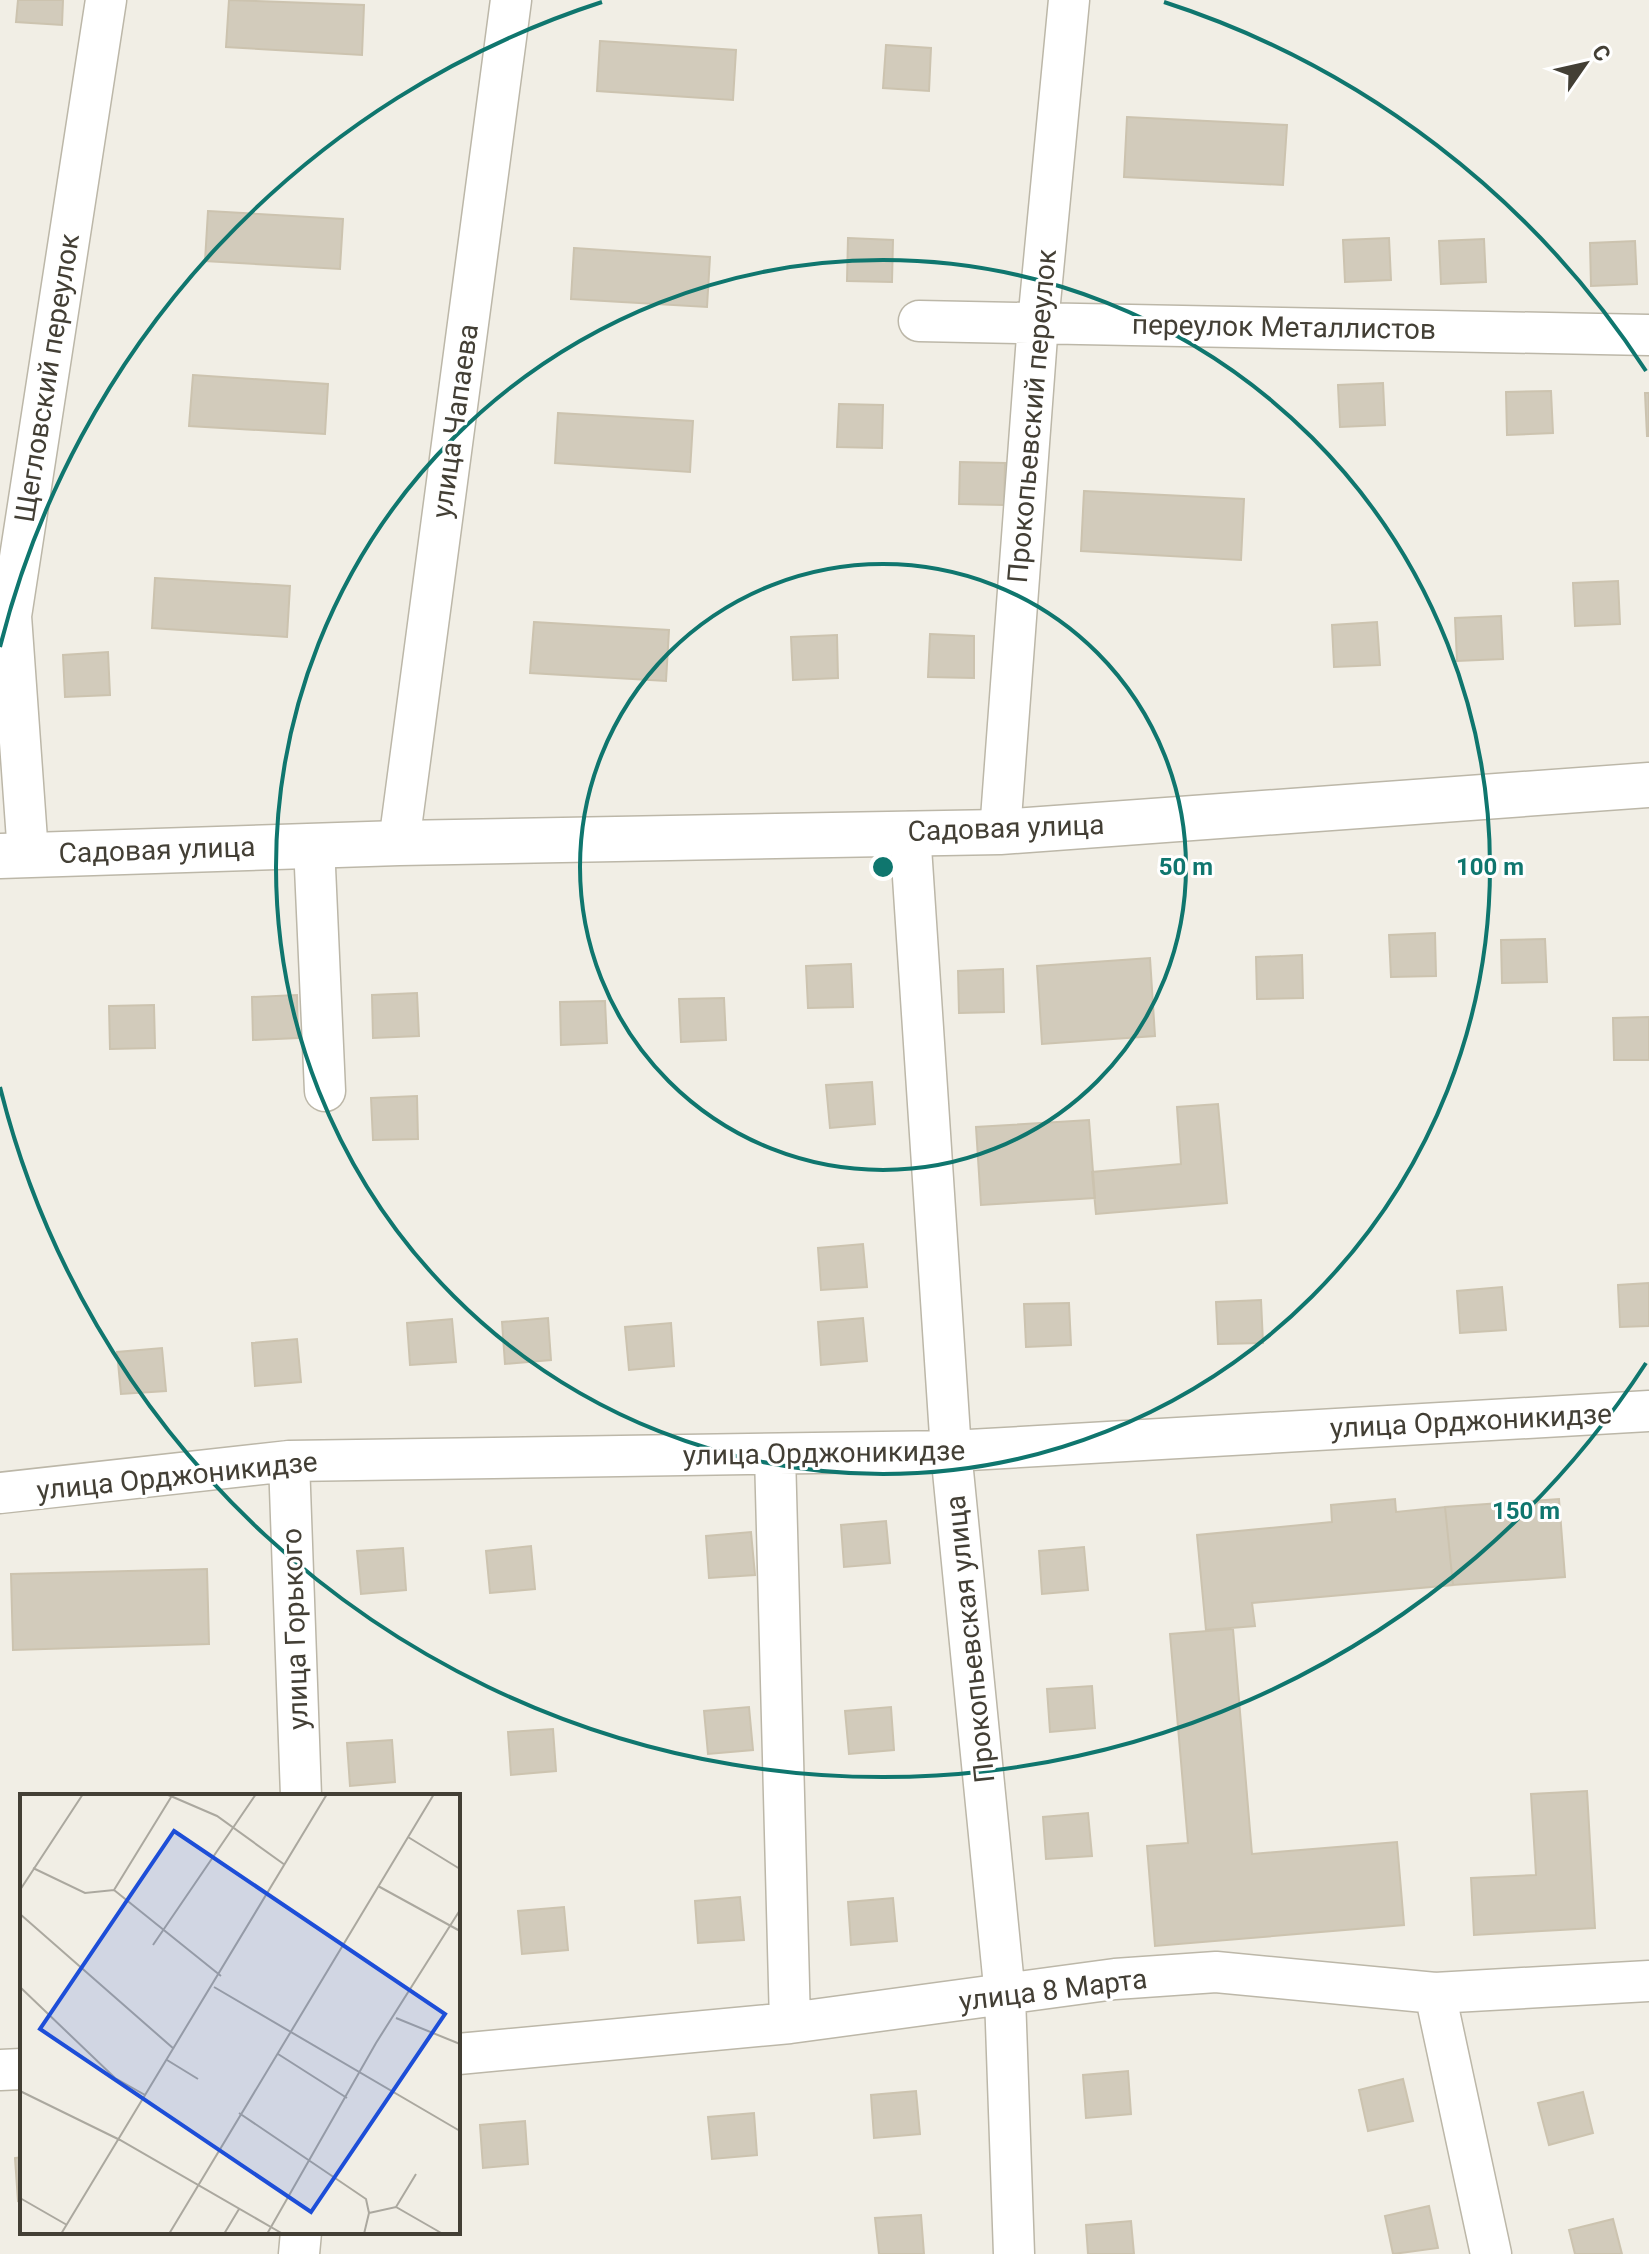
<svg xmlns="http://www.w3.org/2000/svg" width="1649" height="2254" font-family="Roboto,sans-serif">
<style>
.building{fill:#d2cbbb;stroke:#ccc3af;stroke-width:2}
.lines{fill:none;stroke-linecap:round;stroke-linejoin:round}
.minor-casing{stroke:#bcb7a8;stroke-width:43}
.tertiary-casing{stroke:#bcb7a8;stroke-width:47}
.minor{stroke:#fff;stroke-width:40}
.tertiary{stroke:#fff;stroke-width:44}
.ring{fill:none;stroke:#0f766e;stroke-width:4}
.labels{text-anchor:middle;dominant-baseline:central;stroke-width:6;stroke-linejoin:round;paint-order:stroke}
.street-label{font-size:28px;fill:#433f35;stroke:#fff}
.inset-road{fill:none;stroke:#aba89f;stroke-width:2}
.view{fill:#1d4ed8;fill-opacity:0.15;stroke:#1d4ed8;stroke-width:4}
.inset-edge{fill:none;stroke:#433f35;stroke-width:4}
.centre{fill:#0f766e;stroke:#fff;stroke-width:4}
.ring-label{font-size:24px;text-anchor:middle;font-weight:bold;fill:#0f766e;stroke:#fff;stroke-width:6;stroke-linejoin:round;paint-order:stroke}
</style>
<rect width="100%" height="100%" fill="#f1eee5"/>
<path class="building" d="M18,0H63L62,25L16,22Z
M229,0L364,5L362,55L226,47Z
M600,41L736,50L733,100L597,91Z
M886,45L931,48L929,91L883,88Z
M1127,117L1287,125L1283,185L1124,177Z
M208,211L343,219L340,269L205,261Z
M848,238L893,240L892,282L847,281Z
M1389,238L1391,280L1345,282L1343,240Z
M1484,239L1486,282L1441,284L1439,241Z
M1635,241L1637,284L1591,286L1590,243Z
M574,248L710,257L707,307L571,299Z
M193,375L328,384L325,434L189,426Z
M1383,383L1385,425L1340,427L1338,385Z
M1551,391L1553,433L1507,435L1506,392Z
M1645,393H1649V436H1647Z
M839,404L883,405L882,448L837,447Z
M558,413L693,421L690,472L555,463Z
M960,462L1005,463L1004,505L959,504Z
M1084,491L1244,499L1241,560L1081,551Z
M155,578L290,586L287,637L152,628Z
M1618,581L1620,624L1575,626L1573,583Z
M1501,616L1503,659L1457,661L1455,618Z
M534,622L669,630L666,681L530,673Z
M1377,622L1380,665L1334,667L1332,625Z
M930,634L974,636V678L928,677Z
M837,635L838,678L793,680L791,637Z
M108,652L110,695L65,697L63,655Z
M1435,933L1436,976L1391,977L1389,935Z
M1545,939L1547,982L1502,983L1501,940Z
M1302,955L1303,998L1257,999L1256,957Z
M1150,958L1155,1036L1042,1044L1037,966Z
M851,964L853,1007L808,1008L806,966Z
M1003,969L1004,1012L959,1013L958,971Z
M417,993L419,1036L373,1038L372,995Z
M297,995L298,1038L253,1040L252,997Z
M724,998L726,1040L681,1042L679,999Z
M605,1001L607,1043L561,1045L560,1002Z
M154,1005L155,1048L110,1049L109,1006Z
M1649,1017V1060H1614L1613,1018Z
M872,1082L875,1124L830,1128L826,1085Z
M417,1096L418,1139L373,1140L371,1098Z
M1218,1104L1227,1203L1096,1214L1092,1172L1181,1164L1177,1107Z
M1089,1120L1095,1198L981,1205L976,1127Z
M863,1244L867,1287L821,1290L818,1248Z
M1649,1283V1326L1620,1327L1618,1285Z
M1502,1287L1506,1330L1460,1333L1457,1291Z
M1261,1300L1263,1343L1218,1344L1216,1302Z
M1069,1303L1071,1345L1026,1347L1024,1304Z
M548,1318L551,1360L505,1364L502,1322Z
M863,1318L867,1361L821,1365L818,1322Z
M452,1319L456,1362L410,1365L407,1323Z
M671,1323L674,1366L629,1370L625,1327Z
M297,1339L301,1382L255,1386L252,1343Z
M162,1348L166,1391L121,1394L117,1352Z
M1395,1499L1396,1512L1445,1507L1453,1585L1252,1603L1255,1626L1206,1630L1197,1535L1332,1522L1331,1505Z
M1559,1499L1565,1577L1453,1585L1445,1507Z
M886,1521L890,1563L844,1567L841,1525Z
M751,1532L755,1575L709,1578L706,1536Z
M531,1546L535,1589L490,1593L486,1551Z
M1084,1547L1088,1590L1042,1594L1039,1551Z
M403,1548L406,1590L361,1594L357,1551Z
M207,1569L209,1644L13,1650L11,1574Z
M1233,1629L1252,1854L1397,1842L1404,1925L1155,1946L1147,1846L1188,1843L1170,1634Z
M1092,1686L1095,1728L1050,1732L1047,1689Z
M749,1707L753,1750L708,1754L704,1711Z
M891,1707L894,1750L849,1754L845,1711Z
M553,1729L556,1771L511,1775L508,1732Z
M392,1740L395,1782L350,1786L347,1743Z
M1587,1791L1595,1928L1474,1935L1471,1878L1536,1875L1531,1794Z
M1088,1813L1092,1856L1046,1859L1043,1817Z
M740,1897L744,1940L698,1943L695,1901Z
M893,1898L897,1941L851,1945L848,1902Z
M564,1907L568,1950L522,1954L518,1911Z
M1128,2071L1131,2114L1086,2118L1083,2075Z
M1403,2079L1413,2121L1368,2131L1359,2090Z
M916,2091L920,2134L874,2138L871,2095Z
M1583,2092L1593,2133L1549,2145L1538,2103Z
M754,2113L757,2155L712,2159L708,2117Z
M525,2121L528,2164L483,2168L480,2125Z
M22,2157V2200L18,2201L15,2158Z
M1429,2206L1438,2248L1393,2254L1385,2216Z
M921,2215L924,2254H879L875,2218Z
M1613,2219L1622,2254H1575L1569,2230Z
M1131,2221L1134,2254H1088L1086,2225Z"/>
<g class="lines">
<g class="minor-casing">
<path id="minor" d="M919,321L1649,335
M910,832L951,1451L1005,1996L1014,2254
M1000,832L1038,323L1069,0
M399,843L511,0
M314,845L325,1091
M28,854L11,616L106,0
M775,1454L790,2023
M289,1461L301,1796
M0,1493L289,1461L951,1451L1649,1411
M1435,1993L1491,2254
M458,2054L790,2023L1115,1979L1216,1972L1435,1993L1649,1981
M0,2070L22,2069
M299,2254L301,2232"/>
</g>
<g class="tertiary-casing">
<path id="tertiary" d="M0,856L399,843L1000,832L1649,785"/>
</g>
<use href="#minor" class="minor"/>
<use href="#tertiary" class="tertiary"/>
</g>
<g class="ring">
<circle cx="883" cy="867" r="303"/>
<circle cx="883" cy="867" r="607"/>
<path d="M1646 1363A910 910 0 0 1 0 1087M0 647A910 910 0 0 1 602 2M1164 2A910 910 0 0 1 1646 371"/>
</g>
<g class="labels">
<g class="street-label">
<text transform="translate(1284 327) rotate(1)">переулок Металлистов</text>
<text transform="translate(47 378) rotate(-81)">Щегловский переулок</text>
<text transform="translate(1032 416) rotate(-85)">Прокопьевский переулок</text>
<text transform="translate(455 421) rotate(-82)">улица Чапаева</text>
<text transform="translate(1006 828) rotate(-2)">Садовая улица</text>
<text transform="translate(157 850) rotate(-2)">Садовая улица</text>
<text transform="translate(1471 1421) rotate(-3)">улица Орджоникидзе</text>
<text transform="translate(824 1453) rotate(-1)">улица Орджоникидзе</text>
<text transform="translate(177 1476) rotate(-6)">улица Орджоникидзе</text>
<text transform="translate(295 1629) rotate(-92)">улица Горького</text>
<text transform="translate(970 1639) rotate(-96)">Прокопьевская улица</text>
<text transform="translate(1053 1990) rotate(-7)">улица 8 Марта</text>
</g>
</g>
<g transform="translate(20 1794)">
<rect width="440" height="440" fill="#f1eee5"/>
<path class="inset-road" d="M146,0L197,22L265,71M388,43L440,75M13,74L65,99L94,96L201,182M358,92L440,137M0,96L63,0M94,96L153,0M0,120L154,255M133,151L236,0M0,193L95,284L125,301M194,193L440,337M376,224L440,250M258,260L327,304M147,266L178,285M0,297L100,346L263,440M219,319L346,405L349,419L344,440M0,404L47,431M376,413L396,380M349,419L376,413L423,440M41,440L307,0M149,440L414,0M204,440L219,415M247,440L356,249L440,116"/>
<path class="view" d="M154,37L425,220L291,418L20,235Z"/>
<rect width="440" height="440" class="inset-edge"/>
</g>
<circle cx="883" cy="867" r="12" class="centre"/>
<g class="ring-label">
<text x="1186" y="875">50 m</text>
<text x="1490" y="875">100 m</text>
<text x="1526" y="1519">150 m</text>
</g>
<g transform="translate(1585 64) rotate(56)" stroke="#ffffff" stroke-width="6" paint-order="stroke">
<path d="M0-6L14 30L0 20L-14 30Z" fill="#433f35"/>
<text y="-12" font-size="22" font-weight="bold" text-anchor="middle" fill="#433f35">С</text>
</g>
</svg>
